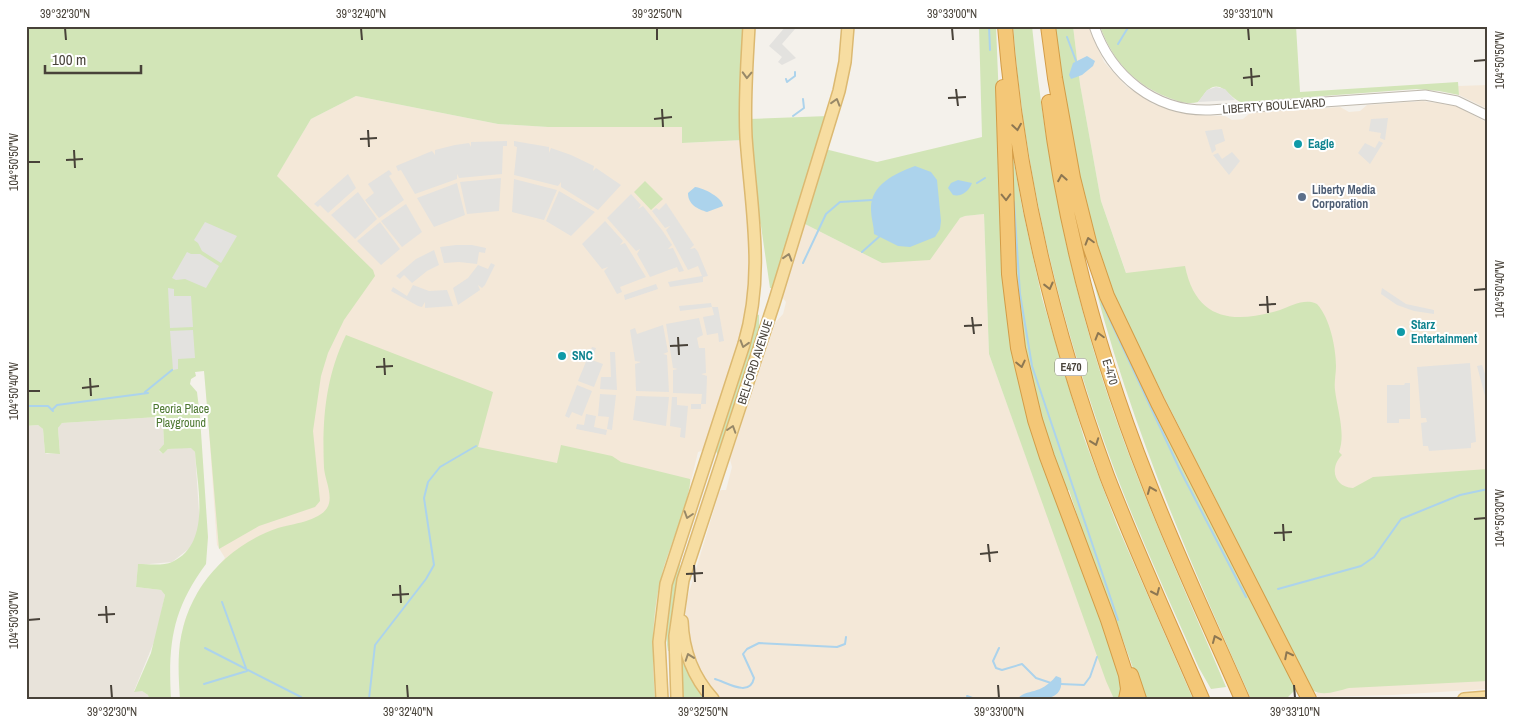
<svg xmlns="http://www.w3.org/2000/svg" width="1514" height="725" font-family="'Archivo Narrow',sans-serif">
<style>
.residential{fill:#e8e3da}
.commercial{fill:#f4e8d8}
.green{fill:#d2e5b7}
.parking{fill:#e3e2df}
.water{fill:#acd3ec}
.lines{fill:none;stroke-linecap:round;stroke-linejoin:round}
.stream{stroke:#acd3ec;stroke-width:2}
.minor-casing{stroke:#bfb9ae;stroke-width:11}
.major-casing{stroke:#dcb971;stroke-width:14}
.highway-casing{stroke:#d39c47;stroke-width:16}
.minor{stroke:#fff;stroke-width:9}
.major{stroke:#f7dda1;stroke-width:11}
.highway{stroke:#f4c777;stroke-width:14}
.oneway{stroke:#978868}
.oneway2{stroke:#8d7752}
.ticks{fill:none;stroke:#484239;stroke-width:2}
.culture-dot{fill:#0f9aa8;stroke:#fff;stroke-width:2}
.service-dot{fill:#5c6f8a;stroke:#fff;stroke-width:2}
.labels{text-anchor:middle;dominant-baseline:central;stroke-width:4;stroke-linejoin:round;paint-order:stroke}
.shield{fill:#fff;stroke:#7f7b74;stroke-width:1}
.shield-label{font-size:11px;font-weight:bold;fill:#484239}
.street-label{font-size:12px;fill:#484239;stroke:#fff}
.culture-label{font-size:12px;font-weight:bold;fill:#0d838f;stroke:#fff;text-anchor:start}
.service-label{font-size:12px;font-weight:bold;fill:#4e5e75;stroke:#fff;text-anchor:start}
.park-label{font-size:12px;fill:#4c7730;stroke:#fff}
.neatline{fill:none;stroke:#484239;stroke-width:2}
.ticks-label{font-size:12px;text-anchor:middle;fill:#484239}
</style>
<rect width="100%" height="100%" fill="#f4f1eb"/>
<path class="residential" d="M158,417L163,422L164,444L159,451L163,454L168,449L191,447L195,452L200,527L191,547L172,562L138,565L136,587L161,590L165,595L156,637L134,691H142L148,695L149,699H26V426L38,425L43,429L45,453L47,454L60,453L58,428L62,423Z"/>
<path class="commercial" d="M1073,26H1088L1104,62L1126,86L1153,104L1176,112L1196,115L1225,116L1232,120L1243,119L1250,113L1340,107L1349,112L1360,111L1367,105L1423,101L1456,106L1488,123V689L1392,695L1319,697L1315,695L1324,682L1149,338L1101,201L1080,84Z
M1488,85V109L1459,95L1458,86Z
M356,96L498,124L548,127H682L683,143L743,140L749,205L751,287L748,289L746,302L750,308L705,450L698,452L690,485L661,578L652,636L655,699H180L179,652L185,620L200,588L225,558L217,545L200,303L311,119Z
M984,214L989,354L1114,699H717L695,666L685,626L687,599L719,493L721,490H726L732,467L730,459L775,323L783,314L786,302L781,296L801,222L882,263L964,216Z"/>
<path class="green" d="M26,26H745L743,140L682,143V127H548L498,124L356,96L311,119L277,176L373,270L375,276L344,320L328,353L321,376L313,431L320,501L315,507L259,526L219,549L204,371L195,372L196,376L191,379L190,384L197,392L200,417L208,537L206,564C172,610 168,644 171,699H149L148,695L142,691L134,692L151,653L165,595L161,590L136,587L138,564C147,564 164,566 172,562C212,544 197,486 195,452L191,448L168,449L163,454L159,450L164,444L163,422L158,417L62,423L58,428L60,454L45,453L43,429L38,425L26,426Z
M979,26H996L1008,323L1118,667L1123,699H1114L1106,681L989,354L984,214L965,216L960,218L930,260L882,263L801,222L825,149L877,162L982,137Z
M1013,26H1032C1044,145 1066,264 1102,378C1136,484 1183,585 1226,687L1211,689L1199,668C1171,604 1141,540 1116,474C1062,331 1025,179 1013,26Z
M1053,26H1073L1080,84L1101,201L1126,273L1185,266C1196,321 1234,324 1280,310C1291,306 1305,298 1317,304C1330,318 1336,348 1336,366C1336,374 1334,382 1335,390C1337,408 1346,434 1339,452L1342,455C1329,468 1334,487 1353,488L1373,477L1488,469V681L1349,688C1337,691 1323,697 1312,690L1103,276L1072,147Z
M1100,26H1296L1300,92L1458,82L1459,95L1439,91L1416,89L1242,102C1230,100 1222,78 1208,90C1204,93 1202,98 1198,102C1188,105 1177,101 1167,97C1134,84 1112,60 1100,26Z
M828,116L774,288H770L761,226L756,211L749,119Z
M1010,140L1022,207L1042,298L1084,438L1117,525L1193,699H1144L1118,626L1101,588L1069,490L1066,491L1036,402L1015,303Z
M645,181L663,199L651,210L634,192Z
M1087,255L1297,688L1288,697L1251,699C1186,554 1124,409 1087,255Z
M756,314L759,315V328L718,456L716,451Z
M346,335L493,392L478,447L557,463L561,445L612,456L621,462L690,479C692,495 667,553 662,574C651,615 652,656 655,699H180C179,684 178,668 179,653C183,594 223,547 278,528C292,524 319,521 327,508C334,497 325,480 324,468C322,421 325,378 346,335Z
M679,554L681,555L671,651H668C662,617 671,587 679,554Z
M680,642L709,699H681Z"/>
<path class="parking" d="M786,26L795,29L782,44L796,58L782,65L778,62L782,57L769,46Z
M1216,87L1225,89L1235,100L1198,102L1207,90Z
M1388,118L1385,140L1380,138L1381,133L1369,131L1371,119Z
M1222,129L1225,141L1215,145L1216,150L1212,153L1205,131Z
M507,141V146H503L502,174L459,178L457,174V179L415,194L401,170L398,171L396,166L432,151L435,155V150L455,145L469,143L471,147V142Z
M514,141L549,147V153L551,148L571,155L594,166L593,171L596,168L621,185L598,210L561,187V182L558,186L514,175L517,147L514,146Z
M1379,141L1383,143L1370,164L1358,153L1365,143L1375,148Z
M1232,152L1240,161L1229,175L1213,155L1218,153L1222,159Z
M389,170L392,174L389,176L404,200L379,218L365,200L374,193L368,184Z
M348,174L356,188L328,213L320,205L318,207L314,204Z
M501,178L499,211L467,214L460,182Z
M514,179L557,190L544,220L512,212Z
M457,183L465,215L434,227L417,198Z
M559,191L595,212L571,236L546,221Z
M358,192L377,219L355,239L331,215Z
M631,194L641,205L638,209L643,206L662,230L672,245L668,249L673,248L684,271L679,272L677,267L650,277L637,254L640,249L636,251L607,218Z
M666,203L694,245L690,249L695,248L698,252L708,276L703,277V282L670,287L668,282L702,276L698,266L688,270L666,230L670,226L665,228L652,211L656,208L659,210Z
M406,204L422,232L402,247L381,221Z
M605,221L623,241L620,245L625,243L646,277L620,287L622,292L617,294L604,271L608,267L602,269L582,244Z
M205,222L237,236L221,263L202,251L198,243L194,240Z
M380,222L400,249L381,265L357,241Z
M456,245H472L486,248L485,253L479,252L477,264L459,262L444,263L440,247Z
M434,250L439,265L427,271L412,283L404,275L400,279L396,276L416,259Z
M187,252L191,254H200L219,266L206,288L185,279L176,280L172,278Z
M491,263L495,265L485,285L482,288L478,285L480,290L458,305L453,288L468,278L478,265L488,269Z
M656,284L658,289L625,300L624,295Z
M413,285L429,291L447,290L453,306L425,308V302L422,307L418,306L391,291L393,287L407,296Z
M168,288L174,289V296H191L193,327L170,328Z
M1382,288L1406,304L1434,310V314L1414,311L1397,305L1381,294Z
M711,303L712,307L680,311L679,306Z
M712,307H718L724,341L719,342L718,333L707,335L703,317L714,315Z
M699,318L703,335L697,338L699,348H705L706,373L701,374L707,376L706,404H701V409H691V404H701L702,394L673,393V370L678,369L673,368L666,324Z
M663,325L668,352L663,354L667,355L669,392L636,391L635,364L641,362L635,361L630,330L635,328L637,334Z
M193,330L195,358L178,359V369L173,370L170,331Z
M592,347L596,348L592,360L603,364L594,387L578,381Z
M610,352H615L617,390L600,389L601,377H611Z
M1470,363L1476,442L1471,443V448L1429,451L1428,446H1423L1421,423L1427,422L1426,418H1421L1417,367Z
M1482,365L1486,377H1488V407L1477,366Z
M1405,383H1410V419H1399V423H1387V385H1404Z
M577,385L592,391L582,416L572,412L569,418L565,416Z
M600,394L616,395L612,430L607,429L609,417L598,416Z
M636,396L669,397L666,426L633,420Z
M672,397H677V405L688,406L685,438L680,437L681,428L670,426Z
M586,414L596,416L594,427L607,430L606,435L576,429L577,424L584,425Z"/>
<path class="water" d="M1087,56L1095,61L1093,66L1082,75L1071,79L1069,75L1073,63Z
M915,166L931,172L937,180L941,221L940,229L935,237L910,247L898,246L874,234C874,226 871,218 871,210C870,185 894,174 915,166Z
M958,180L972,183C969,191 962,197 953,195L948,188L951,183Z
M695,187C704,188 723,198 723,206L707,212C698,209 688,205 688,193Z
M1056,676L1061,678C1065,704 1035,699 1017,699C1027,688 1040,696 1056,676Z"/>
<g class="lines">
<path class="stream" d="M989,26L990,50
M1067,37L1076,61
M1118,44L1129,26
M786,79L787,82L795,76V72
M793,116L804,108L803,99
M977,183L985,178
M1014,202L1020,294L1032,366L1118,620
M862,252L881,235
M803,263L826,214L840,202L872,200
M1102,303L1180,470L1246,597
M145,392L172,370
M26,406H48L53,411
M52,410L57,405L148,393
M1278,589L1361,566L1374,557L1401,519L1460,495L1488,489
M205,648L301,697
M999,648L993,661L996,668L1002,670L1022,664L1036,678L1051,683
M715,679C726,682 750,698 754,678L743,654L747,649L759,643L837,647L845,644L846,637
M204,684L247,671L222,602
M1061,684L1084,685L1090,677L1097,657
M967,696L975,699
M369,699L375,645L426,579L434,565L424,498L428,482L440,467L476,446
M988,699H999"/>
<g class="minor-casing">
<path id="minor" d="M1094,26C1111,76 1155,112 1210,110L1425,95L1457,101L1488,116"/>
</g>
<g class="major-casing">
<path id="major" d="M682,621C683,650 693,677 713,699
M662,699L659,642L666,584L744,344C765,273 751,209 746,137C744,100 747,63 749,26
M677,699L675,636L683,580L774,303L839,91L845,62L848,26
M1464,699L1488,697"/>
</g>
<g class="highway-casing">
<path id="highway" d="M1005,26C1017,179 1054,332 1107,476C1136,551 1170,625 1202,699
M1048,26L1055,78L1073,178L1090,246L1107,296L1158,403L1309,699
M1003,87L1009,274L1018,348L1035,420L1047,457L1108,620L1126,675L1128,689L1126,699
M1049,102C1065,231 1100,360 1148,481C1176,554 1210,626 1242,699
M1131,675L1139,699"/>
</g>
<use href="#minor" class="minor"/>
<use href="#major" class="major"/>
<use href="#highway" class="highway"/>
</g>
<defs><path id="oneway-chevron" d="M-2-3.5L2.5 0L-2 3.5" fill="none" stroke-width="1.6" stroke-linecap="round" stroke-linejoin="round" transform="scale(1.25)"/></defs>
<g class="oneway">
<use href="#oneway-chevron" transform="translate(747 75) rotate(92)"/>
<use href="#oneway-chevron" transform="translate(836 102) rotate(-73)"/>
<use href="#oneway-chevron" transform="translate(788 257) rotate(-73)"/>
<use href="#oneway-chevron" transform="translate(744 344) rotate(107)"/>
<use href="#oneway-chevron" transform="translate(732 429) rotate(-72)"/>
<use href="#oneway-chevron" transform="translate(688 515) rotate(108)"/>
<use href="#oneway-chevron" transform="translate(689 657) rotate(-109)"/>
</g>
<g class="oneway2">
<use href="#oneway-chevron" transform="translate(1017 127) rotate(81)"/>
<use href="#oneway-chevron" transform="translate(1062 178) rotate(-100)"/>
<use href="#oneway-chevron" transform="translate(1006 197) rotate(88)"/>
<use href="#oneway-chevron" transform="translate(1089 241) rotate(-106)"/>
<use href="#oneway-chevron" transform="translate(1049 286) rotate(76)"/>
<use href="#oneway-chevron" transform="translate(1099 336) rotate(-106)"/>
<use href="#oneway-chevron" transform="translate(1021 364) rotate(77)"/>
<use href="#oneway-chevron" transform="translate(1095 442) rotate(70)"/>
<use href="#oneway-chevron" transform="translate(1151 490) rotate(-112)"/>
<use href="#oneway-chevron" transform="translate(1156 592) rotate(66)"/>
<use href="#oneway-chevron" transform="translate(1216 639) rotate(-113)"/>
<use href="#oneway-chevron" transform="translate(1288 655) rotate(-117)"/>
</g>
<path class="ticks" d="M65,28L66,40M361,28L362,40M657,28V40M952,28L953,40M1248,28L1249,40M1474,61L1486,60M1251,68L1252,86M1243,78L1260,76M956,89L958,106M948,98L966,97M662,109L663,127M654,119L672,117M368,130L369,147M360,139L377,138M74,150L75,168M66,160L83,159M28,162H40M1474,290L1486,289M1267,296L1268,313M1259,305L1276,304M972,317L974,334M964,326L982,325M678,337L679,355M670,346L688,345M384,358L385,375M376,367L393,366M90,378L91,396M82,388L99,386M28,391H40M1474,519L1486,518M1283,524L1284,541M1274,533L1292,532M988,544L990,562M980,554L998,552M694,565L695,582M686,574L703,573M400,585L401,603M392,595L409,594M106,606L107,623M98,615L115,614M28,620L40,619M111,685L112,698M407,685L408,698M703,685V698M998,685L999,698M1294,685L1295,698"/>
<g class="culture-dot">
<circle cx="1298" cy="144" r="5"/>
<circle cx="1401" cy="332" r="5"/>
<circle cx="562" cy="356" r="5"/>
</g>
<circle class="service-dot" cx="1302" cy="197" r="5"/>
<g class="labels">
<rect class="shield" x="1055" y="358.5" width="32" height="17" rx="4"/>
<g class="shield-label">
<text x="1071" y="367">E470</text>
</g>
<g class="street-label">
<text transform="translate(1274 106) rotate(-4)">LIBERTY BOULEVARD</text>
<text transform="translate(755 362) rotate(-72)">BELFORD AVENUE</text>
<text transform="translate(1110 372) rotate(73)">E-470</text>
</g>
<g class="culture-label">
<text x="1308" y="144">Eagle</text>
<text x="1411" y="325">Starz<tspan x="1411" dy="14">Entertainment</tspan></text>
<text x="572" y="356">SNC</text>
</g>
<g class="service-label">
<text x="1312" y="190">Liberty Media<tspan x="1312" dy="14">Corporation</tspan></text>
</g>
<g class="park-label">
<text x="181" y="409">Peoria Place<tspan x="181" dy="14">Playground</tspan></text>
</g>
</g>
<rect width="1514" height="725" fill="none" stroke="#ffffff" stroke-width="55"/>
<path d="M45 65v8h96v-8" fill="none" stroke="#484239" stroke-width="2.5"/>
<text x="52" y="65" font-size="15" fill="#484239" stroke="#ffffff" stroke-width="4" paint-order="stroke">100 m</text>
<rect x="28" y="28" width="1458" height="670" class="neatline"/>
<g class="ticks-label">
<text x="65" y="18">39°32'30"N</text>
<text x="361" y="18">39°32'40"N</text>
<text x="657" y="18">39°32'50"N</text>
<text x="952" y="18">39°33'00"N</text>
<text x="1248" y="18">39°33'10"N</text>
<text transform="translate(1500 60) rotate(-90)" y="4">104°50'50"W</text>
<text transform="translate(14 162) rotate(-90)" y="4">104°50'50"W</text>
<text transform="translate(1500 289) rotate(-90)" y="4">104°50'40"W</text>
<text transform="translate(14 391) rotate(-90)" y="4">104°50'40"W</text>
<text transform="translate(1500 518) rotate(-90)" y="4">104°50'30"W</text>
<text transform="translate(14 620) rotate(-90)" y="4">104°50'30"W</text>
<text x="112" y="716">39°32'30"N</text>
<text x="408" y="716">39°32'40"N</text>
<text x="703" y="716">39°32'50"N</text>
<text x="999" y="716">39°33'00"N</text>
<text x="1295" y="716">39°33'10"N</text>
</g>
</svg>
